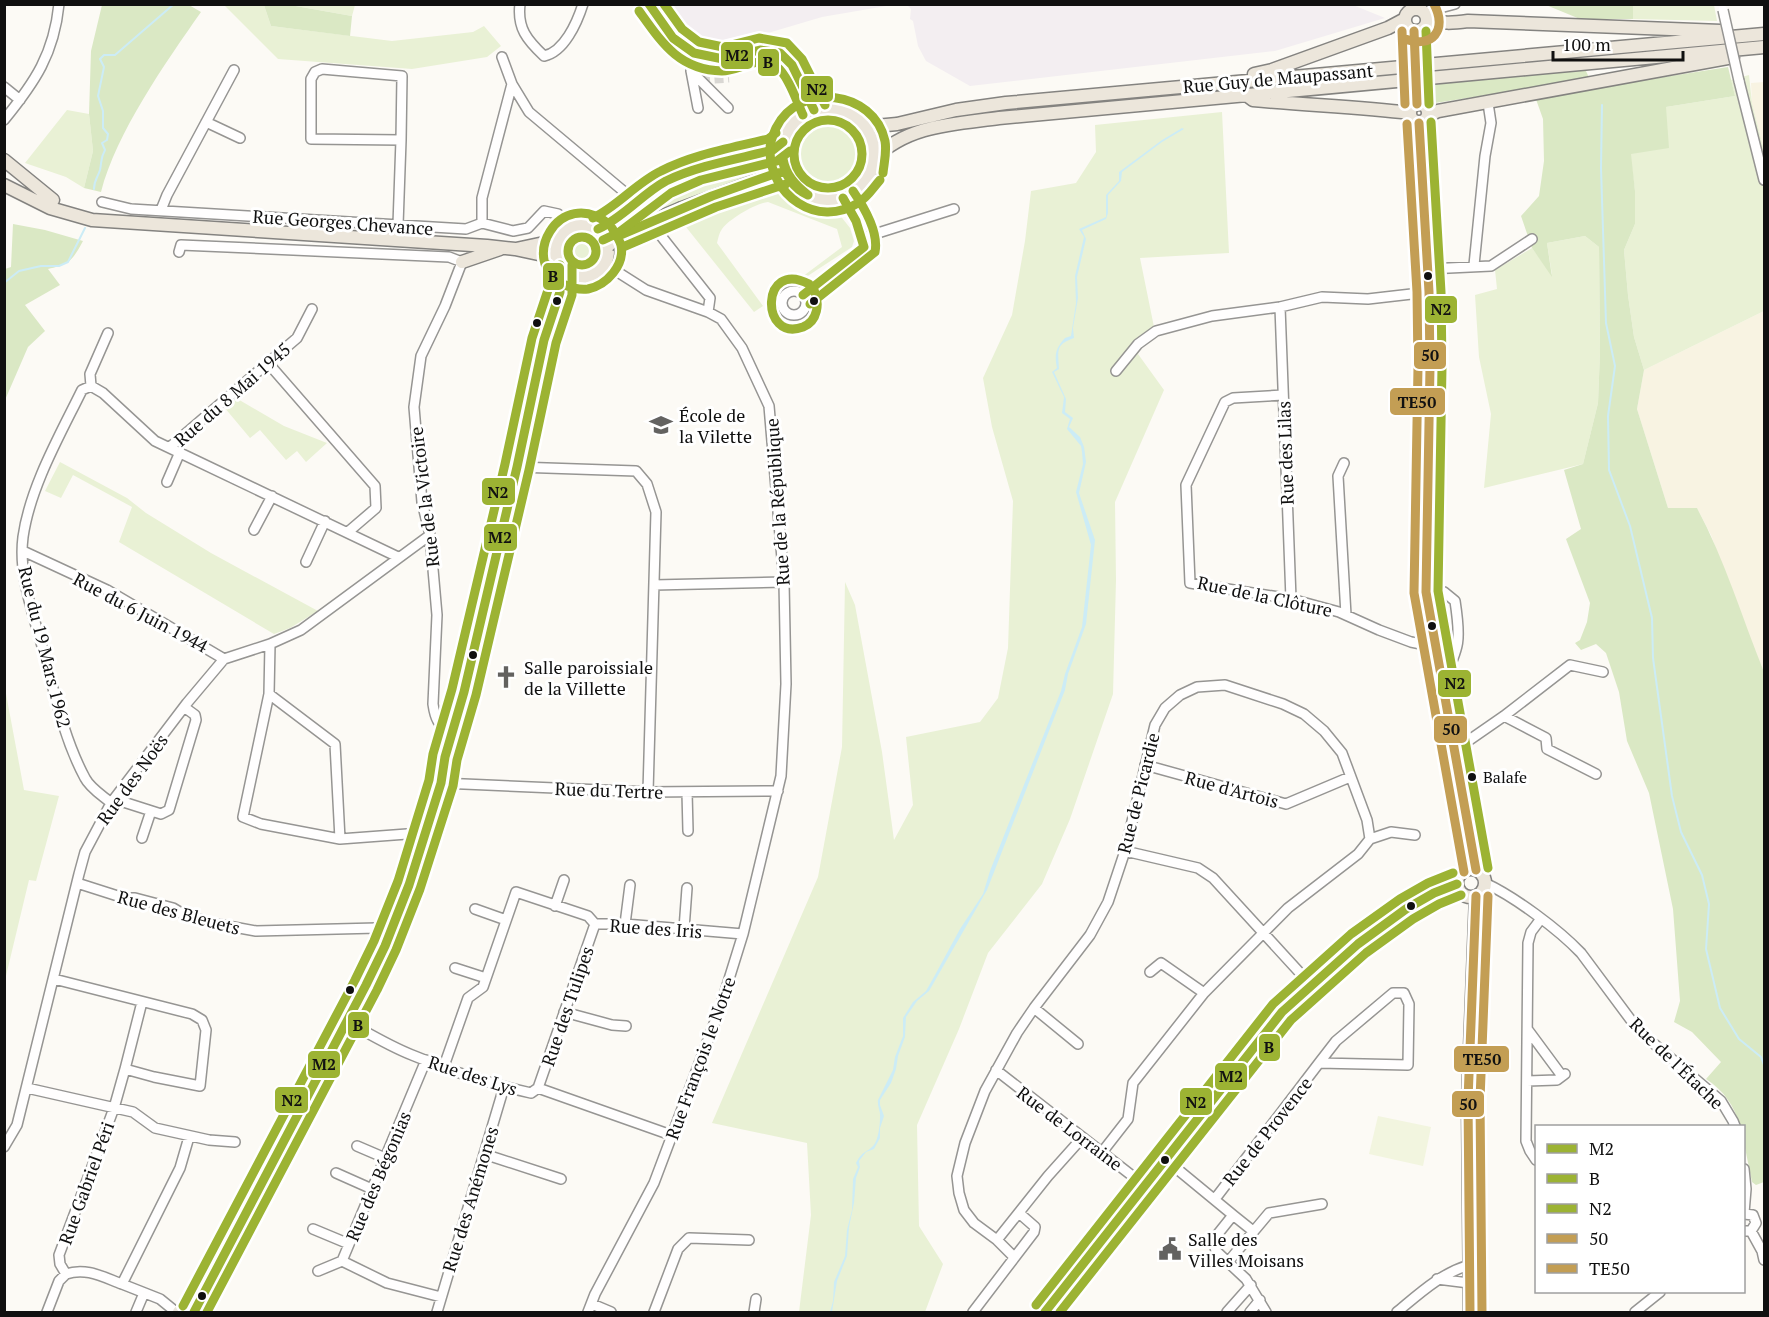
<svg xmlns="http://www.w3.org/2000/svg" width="1769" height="1317" font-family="'PT Serif',serif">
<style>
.industrial{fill:#f3eef1}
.farmland{fill:#f8f3e2}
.green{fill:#e9f1d5}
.forest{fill:#dae8c4}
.pitch{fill:#f2f5df}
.water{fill:#ccecf6}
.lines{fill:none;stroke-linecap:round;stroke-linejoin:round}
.stream{stroke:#ccecf6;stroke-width:2}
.minor-tunnel{stroke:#d9d7d3;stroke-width:9;stroke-dasharray:9 4.5;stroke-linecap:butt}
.minor-casing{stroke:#969593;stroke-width:12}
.major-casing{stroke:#848380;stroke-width:15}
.minor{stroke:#fffefe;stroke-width:9}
.major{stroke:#ece6db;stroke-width:12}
.minor-bridge-casing{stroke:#969593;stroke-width:12;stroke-linecap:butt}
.major-bridge-casing{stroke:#848380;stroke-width:15;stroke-linecap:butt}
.minor-bridge{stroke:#fffefe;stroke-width:9}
.major-bridge{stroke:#ece6db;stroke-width:12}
.bus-1-casing{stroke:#fff;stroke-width:14}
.bus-2-casing{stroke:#fff;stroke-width:14}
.bus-3-casing{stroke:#fff;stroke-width:14}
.bus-4-casing{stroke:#fff;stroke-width:14}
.bus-5-casing{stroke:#fff;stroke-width:14}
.bus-1{stroke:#9cb333;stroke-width:9}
.bus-2{stroke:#9cb333;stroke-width:9}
.bus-3{stroke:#9cb333;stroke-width:9}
.bus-4{stroke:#c39e54;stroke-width:9}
.bus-5{stroke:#c39e54;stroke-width:9}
.bus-dot{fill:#101010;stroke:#fff;stroke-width:2}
.labels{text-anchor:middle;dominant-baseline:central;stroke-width:6;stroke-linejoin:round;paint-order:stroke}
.bus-label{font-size:16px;fill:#101010;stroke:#fff;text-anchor:start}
.street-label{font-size:18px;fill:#101010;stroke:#fff}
.poi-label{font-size:18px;fill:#101010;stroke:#fff;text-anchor:start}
.line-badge{stroke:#fff;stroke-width:2}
.pale-badge-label{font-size:16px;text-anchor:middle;font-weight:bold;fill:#111}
</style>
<rect width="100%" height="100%" fill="#fcfaf5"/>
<path class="industrial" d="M657,5H892L822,17L768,33L738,45L712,47L691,39Z
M1353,5L1385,18L1275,51L970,86L926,61L918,46L913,21L910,19L911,9L907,5Z"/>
<path class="farmland" d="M1764,82V150L1752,103L1751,83Z
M1764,311V672L1743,622L1711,535L1697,508H1668L1637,409L1644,370Z"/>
<path class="green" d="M224,5H264L271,26L392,41L473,32L484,26L501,46L487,57L412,69L278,59Z
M290,5H355L352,16Z
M1633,5H1714L1717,21L1633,19Z
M1749,75L1752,103L1764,150V311L1644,370L1634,337L1628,295L1624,250L1635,224V191L1630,154L1666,107L1735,96L1731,80Z
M67,110L89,114L93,151L84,188L66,177L25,163Z
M1222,112L1229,253L1140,258L1154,327L1138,354L1164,390L1115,502L1116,580L1113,694L1070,819L1042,884L988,953L959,1029L917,1125L919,1226L943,1264L925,1312H799L811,1215L807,1143L712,1123L818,877L842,747L845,582L855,605L882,752L894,840L913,805L906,737L980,722L998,698L1008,648L1013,501L992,427L983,378L1012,315L1025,241L1031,191L1076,183L1096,152L1095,125Z
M788 154a39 39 0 1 1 78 0a39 39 0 1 1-78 0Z
M772,157L774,166L650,214L642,205C679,174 726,168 772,157Z
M765,184H776L839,214L850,228L854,241L852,247L803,279L802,277L842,247L837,229L768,202C756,203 729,219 722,229C719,233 718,239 717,243L763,306L754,312L678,217Z
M563 249a19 19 0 1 1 38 0a19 19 0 1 1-38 0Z
M1585,236L1599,247L1600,352L1598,403L1583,464L1484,488L1491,414L1479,357L1475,295L1497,289L1495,270L1532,248L1552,275L1547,243Z
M236,398L284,426L327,443L306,462L297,451L286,460L260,430L250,438L224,407Z
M60,462L127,498L146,513L211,553L318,611L290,628L274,634L119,542L132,507L73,475L61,498L45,491Z
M4,683L24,790L59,796L36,881L29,880L5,980Z"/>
<path class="forest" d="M102,5H189L201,12C166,62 116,133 101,192L84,188L93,151L89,114L91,51Z
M264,5H290L352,16L350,36L271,26Z
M1546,5H1633V19H1580Z
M1728,67L1735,96L1666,107L1669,148L1631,154L1635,191V224L1624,250L1628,295L1634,337L1644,370L1637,409L1668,508H1697C1725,560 1742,618 1764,672V1182L1756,1185L1752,1182L1744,1143V1126H1740C1734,1105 1724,1091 1706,1079L1721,1062L1692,1032L1674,1022L1680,1001L1673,909L1649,793L1627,741L1619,692L1606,653L1596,644L1581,650L1575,643L1580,640L1587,622L1590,603L1566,539L1581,529L1564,470L1583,464L1598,403L1600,352L1599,247L1585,236L1547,243L1552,277L1532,248L1521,216L1539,196L1544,161L1543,119L1532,88L1435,103L1423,94L1422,86L1585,69L1594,88Z
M13,224L45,230L83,241C72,261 70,264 48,269L60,285L25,305L45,331L28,347L5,400V269L11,267Z"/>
<path class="pitch" d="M1378,1116L1431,1127L1423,1166L1369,1154Z"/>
<path class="water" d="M1182,128L1184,129L1162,142L1122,172L1121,181L1108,195V213L1106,219L1082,230L1086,239L1077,277L1078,298L1073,328L1074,338C1055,345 1058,350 1059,369L1054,372L1066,399L1065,412L1073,418L1069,427L1080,437L1084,447L1086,462L1079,493L1095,540L1086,624L1068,674L1065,690L987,890L929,991L917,1001L906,1017L905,1037L898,1056L896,1069L891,1083L880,1100V1105L884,1116L880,1128V1138L874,1149L866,1152L859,1161L860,1167L856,1178L854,1203L849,1227L847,1256L837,1281L832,1312H830L833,1301L834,1282L845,1256L847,1230L852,1210L853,1179L858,1167L856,1163C863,1150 865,1154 873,1146C878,1141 880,1126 880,1118C881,1112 877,1106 878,1100L893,1070L895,1057L903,1036V1018L913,1002L926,991L935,975L960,929L983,894L990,871L1061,691L1065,674L1082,627L1091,545L1076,492L1083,464L1082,452L1081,446L1067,429L1070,419L1062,413L1064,397L1052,372L1057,368C1054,354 1056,348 1065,338L1071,336L1076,303L1075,276L1084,237L1079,229L1106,217V195L1119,181V172L1162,140Z"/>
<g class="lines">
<path class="stream" d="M1602,105L1601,168L1606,323L1615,366L1608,416L1609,470L1630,526L1652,618L1653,658L1672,796L1681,832L1702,875L1709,904L1706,949L1720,1008L1739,1039L1761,1057L1764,1065
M94,189C94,180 98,177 100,170C102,161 100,159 105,150L102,143L107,140L108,134L103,128V111L98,96L104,67L100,59L104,55H115L174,4
M4,283L19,271L41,266H59L68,262L85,228"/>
<path class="minor-tunnel" d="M701,80L729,78
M634,200L653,225"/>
<g class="minor-casing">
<path id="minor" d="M520,4C517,28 527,40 544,56C564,52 577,23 583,4
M649,4L673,38L694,53L723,59L760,50L780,53L792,65L814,110
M1413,4V8
M1425,12L1455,4
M694,53L691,71L698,108
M691,71L728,108
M1739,81L1764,180
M512,84L529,112L634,200
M4,87L20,100
M4,120C35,82 54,54 59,4
M206,122L240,138
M102,202L131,209L466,229L482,223L513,231L528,228L544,211L558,214L571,227
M161,210L167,195L234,70
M482,223V198L512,84L502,57
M398,225L401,140L311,139V79L315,72L322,69L402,76L401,140
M654,227L710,298L708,312
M862,238L954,209
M179,252L181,245L449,257L462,262L445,306L421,356L414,407L422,502L430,535L437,615L433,704C435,718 438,726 451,733
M1474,265L1485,156L1491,123L1488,103
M1428,269L1491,266L1532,239
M782 303a12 12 0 1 1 24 0a12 12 0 1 1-24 0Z
M803,295L864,247C861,230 853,212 843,198
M1280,307L1291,599
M268,363L375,486L376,508L348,532
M1116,371L1138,344L1156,331L1212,316L1280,307L1322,297L1368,299L1429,292
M91,386L82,390C60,435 30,487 23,537C18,576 34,616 44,653C55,695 64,739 85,778C90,788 103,796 111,803
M91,386L103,393L155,441L398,557
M91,386L90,374L108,333
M1283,395L1233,398L1225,402L1186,485L1190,583L1291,599L1339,612L1379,630L1411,642L1436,647
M170,447L297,338L312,309
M1344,463L1338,476L1346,615
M517,467L636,471L647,484L656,512L648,792
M167,482L180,452
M254,530L272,496
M23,551L107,590L224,659
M306,562L325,521
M654,585L784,582
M1426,592H1444L1455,601C1461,640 1460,647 1442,683
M270,644L269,694L243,817L261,824L340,839L407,834L425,838
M269,694L335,744L340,839
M1504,716L1546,738L1547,749L1596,774
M1455,750L1504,716L1570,665L1603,672
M1145,765L1286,804L1350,777
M441,783L648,792L778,791
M687,792L688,831
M114,799L161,814L169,810L196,720L195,715L184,707
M142,838L151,811
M1370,839L1391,832L1415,835
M1125,851L1198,868L1213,878L1311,985
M77,883L124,898H135L173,908L183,914L212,923L256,931L377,928L390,933
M1485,883C1515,897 1558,929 1581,953L1639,1031L1721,1101L1733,1121L1735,1126
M555,906L564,880
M475,909L506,920
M625,924L630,885
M684,929L687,888
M455,968L486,978
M1150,972L1161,963L1204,993
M54,979L192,1014L202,1020L206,1030L200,1086L154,1077L125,1069L142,1002
M1034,1008L1078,1044
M564,1012L612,1025L626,1026
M346,1021C368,1033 389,1046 412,1055C450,1071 491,1084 531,1093L538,1088
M1528,1030L1562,1076
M426,1060L342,1261L387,1283L441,1297
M444,1066L468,998L483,987L516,892L588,916L595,924H625L743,934
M996,1070L1144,1185
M1527,1081L1557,1080L1565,1074
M27,1088L133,1112L155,1128L209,1140L235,1142
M538,1088L595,924
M538,1088L671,1135
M357,1146L385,1158
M4,1147L17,1125L79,874L85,852L111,803L187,703L224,659L270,644L301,630L430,535
M484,1154L561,1179
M1165,1159L1233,1215L1213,1240L1216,1251L1246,1279L1266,1312
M1536,1160L1530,1151L1526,1141L1528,943L1531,932L1540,920
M1744,1169L1746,1189L1744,1213
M336,1173L372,1189
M1214,1199L1218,1195L1319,1063L1336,1041L1393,993H1404L1409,1004L1408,1065L1319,1063
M1744,1214L1753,1215L1756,1223L1751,1231H1744
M1233,1215L1253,1231
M313,1229L349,1244
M1751,1231L1762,1251L1764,1260
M997,1240L1048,1176L1082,1138
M1014,1257L997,1240L974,1223L964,1210L959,1193L957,1176L965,1143L985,1091L1017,1033L1034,1008L1090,935L1108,902L1125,851L1155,725L1165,708L1180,695L1197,687L1225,685L1283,704L1304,714L1324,731L1342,753L1367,820L1370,839L1358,854L1288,908L1204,993L1133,1083L1128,1119L1103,1151
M1228,1262L1269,1213L1322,1204
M318,1271L342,1261
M1437,1279L1469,1283
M122,1284C103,1277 86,1267 66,1274L60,1264L59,1255L114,1108L125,1069
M592,1304L611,1312
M47,1312L59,1281L66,1274
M136,1312L144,1293
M176,1312L160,1299L122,1284L180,1168L189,1137
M437,1312L504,1087
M588,1312L595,1294L654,1183L720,1008L743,934L781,776L786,684L784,582L769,406L742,348L721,319L708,312L646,290L605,264
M654,1312L678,1249L689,1238L749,1240
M754,1312L756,1299
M973,1312L1034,1232L1035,1227L1019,1213
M1045,1312L1282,1012L1358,944L1406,909L1434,893L1457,884
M1227,1312L1251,1285
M1250,1312L1260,1300
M1397,1312C1420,1293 1440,1274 1469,1265
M1635,1312L1660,1292"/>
</g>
<g class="major-casing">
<path id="major" d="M1405 20a11 11 0 1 1 22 0a11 11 0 1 1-22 0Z
M1428,19C1441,24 1453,23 1468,21L1721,31
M1414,54V31
M1254,74L1272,70L1388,28L1405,19
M1249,97L1253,100C1305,105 1358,107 1410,113
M1410 113a9 9 0 1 1 18 0a9 9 0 1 1-18 0Z
M782 154a46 46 0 1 1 92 0a46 46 0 1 1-92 0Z
M1428,116L1438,111L1733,57
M1419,123L1429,292L1430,367L1426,592L1476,870
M865,127L897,124L956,110L1006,103L1764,34
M874,159C907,125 954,124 999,118L1764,47
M4,160L53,200
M665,182L697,169L773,150L783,142
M4,185L50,208L92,220L487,246L515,249L557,258
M682,208L777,173L785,172
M556 251a26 26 0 1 1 52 0a26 26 0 1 1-52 0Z
M516,249L558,240
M462,262L500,249
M1457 883a14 14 0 1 1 28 0a14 14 0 1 1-28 0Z
M179,1312L185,1311L191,1312
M194,1312L366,985L385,946L409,885L441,783L445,757L464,692L517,467L544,340L560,292V265
M1470,1312L1468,1100L1476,896"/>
</g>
<use href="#minor" class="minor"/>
<use href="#major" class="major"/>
<g class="minor-bridge-casing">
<path id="minor-bridge" d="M1723,10L1739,81"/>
</g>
<g class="major-bridge-casing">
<path id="major-bridge" d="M1414,54L1416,92
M598,229L611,223L665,182
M608,246L619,235L682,208"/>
</g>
<use href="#minor-bridge" class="minor-bridge"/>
<use href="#major-bridge" class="major-bridge"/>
<g class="bus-1-casing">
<path id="bus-1" d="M649,4L673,38L694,53L723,59L760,50L780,53L792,65L814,110
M783,159C786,175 795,185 808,195
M783,159C783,174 794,189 808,195
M598,229C624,217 642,194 666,181C699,165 738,159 773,150L783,142
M618,236L712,196L777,173L785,172
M803,295L864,247L856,221L843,198
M194,1312L366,985L385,946L409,885L441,783L445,757L464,692L517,467L544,340L560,292V265
M1045,1312L1282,1012L1358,944L1406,909L1434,893L1457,884"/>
</g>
<g class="bus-2-casing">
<path id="bus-2" d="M639,11C662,43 679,70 722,71C739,71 761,54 776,66C788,75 797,102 803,115
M880,180C873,188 867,198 858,203C817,229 769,195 770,149C770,141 773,135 776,128C799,81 874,90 885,141C887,152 884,163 883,173
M610,225C559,183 516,264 565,285C572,288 580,290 588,289C607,285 625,265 621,245C619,239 615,233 612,228
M603,240L618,233L671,193L701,180L777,161L790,151
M623,247L716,207L786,184
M809,284C760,258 760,343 803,327C818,321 820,303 814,290
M810,304L875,252C879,232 864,207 853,191
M207,1312L377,990L396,950L420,889L453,786L457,760L476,695L529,470L556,343L572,295V265
M1060,1312L1291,1020L1366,953L1413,919L1439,904L1461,895"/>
</g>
<g class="bus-3-casing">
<path id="bus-3" d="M664,4L682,29L699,42L723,47L759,38L787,43L802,59L825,105
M1426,31L1429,104
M794 154a34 34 0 1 1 68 0a34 34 0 1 1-68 0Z
M1431,122L1441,292L1442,367L1438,591L1488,868
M593,218C618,206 636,183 661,171C694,154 732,148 768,139L776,133
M568 251a14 14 0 1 1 28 0a14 14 0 1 1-28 0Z
M1036,1305L1273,1004L1351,934L1400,899L1428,883L1453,873
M183,1306L355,980L374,941L398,881L429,780L433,754L452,689L505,464L532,338L548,290V265"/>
</g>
<g class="bus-4-casing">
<path id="bus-4" d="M1414,31L1417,104
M1419,123L1429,292L1430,367L1426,592L1476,870
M1470,1312L1468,1100L1476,896"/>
</g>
<g class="bus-5-casing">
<path id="bus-5" d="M1402,31L1405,104
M1405,39C1432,49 1448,30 1434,4
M1407,124L1417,292L1418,367L1414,593L1464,872
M1482,1312L1480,1100L1488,896"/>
</g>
<use href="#bus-1" class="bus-1"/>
<use href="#bus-2" class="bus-2"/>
<use href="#bus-3" class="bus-3"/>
<use href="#bus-4" class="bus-4"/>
<use href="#bus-5" class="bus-5"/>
</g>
<defs>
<g id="school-bare" transform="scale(1.8)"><path d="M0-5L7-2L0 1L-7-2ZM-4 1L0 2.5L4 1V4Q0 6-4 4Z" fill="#636260" stroke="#fff" stroke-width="2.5" paint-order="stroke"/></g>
<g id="church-bare" transform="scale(1.8)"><path d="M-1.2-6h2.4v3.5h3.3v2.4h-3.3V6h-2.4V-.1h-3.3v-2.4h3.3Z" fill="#636260" stroke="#fff" stroke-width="2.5" paint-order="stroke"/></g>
<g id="civic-bare" transform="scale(1.8)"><path d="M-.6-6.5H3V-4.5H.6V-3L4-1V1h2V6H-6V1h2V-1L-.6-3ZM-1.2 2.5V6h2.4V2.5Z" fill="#636260" stroke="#fff" stroke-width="2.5" paint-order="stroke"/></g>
</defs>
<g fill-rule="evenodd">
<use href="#school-bare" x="661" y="425"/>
<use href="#church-bare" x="506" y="677"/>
<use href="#civic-bare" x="1170" y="1249"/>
</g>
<g class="bus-dot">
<circle cx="1428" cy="276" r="5"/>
<circle cx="557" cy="301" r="5"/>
<circle cx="814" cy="301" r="5"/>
<circle cx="537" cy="323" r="5"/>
<circle cx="1432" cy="626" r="5"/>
<circle cx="473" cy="655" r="5"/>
<circle cx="1472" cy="777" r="5"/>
<circle cx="1411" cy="906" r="5"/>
<circle cx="350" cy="990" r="5"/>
<circle cx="1165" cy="1160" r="5"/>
<circle cx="202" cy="1296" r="5"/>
</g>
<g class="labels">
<g class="bus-label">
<text x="1483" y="777">Balafe</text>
</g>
<g class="street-label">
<text transform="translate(1278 78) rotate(-5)">Rue Guy de Maupassant</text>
<text transform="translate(343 222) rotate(4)">Rue Georges Chevance</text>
<text transform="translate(232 394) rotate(-41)">Rue du 8 Mai 1945</text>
<text transform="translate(1285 453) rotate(-92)">Rue des Lilas</text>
<text transform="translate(424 497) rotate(-97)">Rue de la Victoire</text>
<text transform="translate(777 502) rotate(-94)">Rue de la République</text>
<text transform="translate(1265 596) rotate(12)">Rue de la Clôture</text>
<text transform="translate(141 612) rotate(28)">Rue du 6 Juin 1944</text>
<text transform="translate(45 647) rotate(76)">Rue du 19 Mars 1962</text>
<text transform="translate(132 779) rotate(-54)">Rue des Noës</text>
<text transform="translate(1232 789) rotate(15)">Rue d'Artois</text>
<text transform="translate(609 790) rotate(2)">Rue du Tertre</text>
<text transform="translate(1138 793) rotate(-76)">Rue de Picardie</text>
<text transform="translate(179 912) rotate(15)">Rue des Bleuets</text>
<text transform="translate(656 928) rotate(4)">Rue des Iris</text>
<text transform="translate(567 1006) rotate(-71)">Rue des Tulipes</text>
<text transform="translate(700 1058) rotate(-70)">Rue François le Notre</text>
<text transform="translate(1677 1063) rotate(44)">Rue de l'Étache</text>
<text transform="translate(473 1075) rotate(18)">Rue des Lys</text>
<text transform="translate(1070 1128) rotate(37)">Rue de Lorraine</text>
<text transform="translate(1267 1131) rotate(-52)">Rue de Provence</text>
<text transform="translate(378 1176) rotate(-67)">Rue des Bégonias</text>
<text transform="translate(86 1183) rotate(-70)">Rue Gabriel Péri</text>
<text transform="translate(470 1199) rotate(-73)">Rue des Anémones</text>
</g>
<g class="poi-label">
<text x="679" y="415">École de<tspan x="679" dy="21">la Vilette</tspan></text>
<text x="524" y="667">Salle paroissiale<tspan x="524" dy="21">de la Villette</tspan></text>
<text x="1188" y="1239">Salle des<tspan x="1188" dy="21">Villes Moisans</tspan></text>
</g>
</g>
<g class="line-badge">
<rect x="720" y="41" width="34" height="29" rx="6" fill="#9cb333"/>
<rect x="757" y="48" width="23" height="29" rx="6" fill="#9cb333"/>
<rect x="800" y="75" width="34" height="28" rx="6" fill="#9cb333"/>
<rect x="542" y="262" width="23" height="29" rx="6" fill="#9cb333"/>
<rect x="1424" y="295" width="34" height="29" rx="6" fill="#9cb333"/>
<rect x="1413" y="341" width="34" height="29" rx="6" fill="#c39e54"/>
<rect x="1389" y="387" width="57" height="29" rx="6" fill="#c39e54"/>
<rect x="481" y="477" width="35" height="29" rx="6" fill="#9cb333"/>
<rect x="483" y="523" width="35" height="29" rx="6" fill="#9cb333"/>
<rect x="1437" y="669" width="35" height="29" rx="6" fill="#9cb333"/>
<rect x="1433" y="715" width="35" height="29" rx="6" fill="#c39e54"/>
<rect x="347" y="1011" width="23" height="28" rx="6" fill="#9cb333"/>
<rect x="1258" y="1033" width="23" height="29" rx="6" fill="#9cb333"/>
<rect x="1453" y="1045" width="57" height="28" rx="6" fill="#c39e54"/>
<rect x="307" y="1050" width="34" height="29" rx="6" fill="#9cb333"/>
<rect x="1214" y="1062" width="34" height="29" rx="6" fill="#9cb333"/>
<rect x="274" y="1086" width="35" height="28" rx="6" fill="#9cb333"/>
<rect x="1179" y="1087" width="34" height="29" rx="6" fill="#9cb333"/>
<rect x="1451" y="1090" width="34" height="28" rx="6" fill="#c39e54"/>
</g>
<g class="pale-badge-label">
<text x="737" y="61">M2</text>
<text x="768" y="68">B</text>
<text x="817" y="95">N2</text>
<text x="553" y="282">B</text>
<text x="1441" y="315">N2</text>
<text x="1430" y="361">50</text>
<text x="1417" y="408">TE50</text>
<text x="498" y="498">N2</text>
<text x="500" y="543">M2</text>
<text x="1455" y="689">N2</text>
<text x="1451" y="735">50</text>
<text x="358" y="1031">B</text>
<text x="1269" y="1053">B</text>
<text x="1482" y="1065">TE50</text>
<text x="324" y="1070">M2</text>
<text x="1231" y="1082">M2</text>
<text x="292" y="1106">N2</text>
<text x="1196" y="1108">N2</text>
<text x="1468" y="1110">50</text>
</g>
<rect width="1769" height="1317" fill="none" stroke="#101010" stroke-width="12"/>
<rect x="1535" y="1125" width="210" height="168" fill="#ffffff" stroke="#9f9f9f" stroke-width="1.5"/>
<rect x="1547" y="1144" width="30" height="9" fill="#9cb333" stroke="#9f9f9f" stroke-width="1.5"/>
<text x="1589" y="1155" font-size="18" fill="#101010">M2</text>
<rect x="1547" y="1174" width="30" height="9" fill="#9cb333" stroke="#9f9f9f" stroke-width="1.5"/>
<text x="1589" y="1185" font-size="18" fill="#101010">B</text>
<rect x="1547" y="1204" width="30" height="9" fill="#9cb333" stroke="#9f9f9f" stroke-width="1.5"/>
<text x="1589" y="1215" font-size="18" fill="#101010">N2</text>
<rect x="1547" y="1234" width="30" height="9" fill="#c39e54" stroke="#9f9f9f" stroke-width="1.5"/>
<text x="1589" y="1245" font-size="18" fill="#101010">50</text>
<rect x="1547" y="1264" width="30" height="9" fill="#c39e54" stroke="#9f9f9f" stroke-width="1.5"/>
<text x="1589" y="1275" font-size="18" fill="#101010">TE50</text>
<path d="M1553 51v9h130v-9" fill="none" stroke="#101010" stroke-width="3"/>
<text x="1562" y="51" font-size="18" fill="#101010" stroke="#ffffff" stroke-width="4.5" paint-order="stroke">100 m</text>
</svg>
